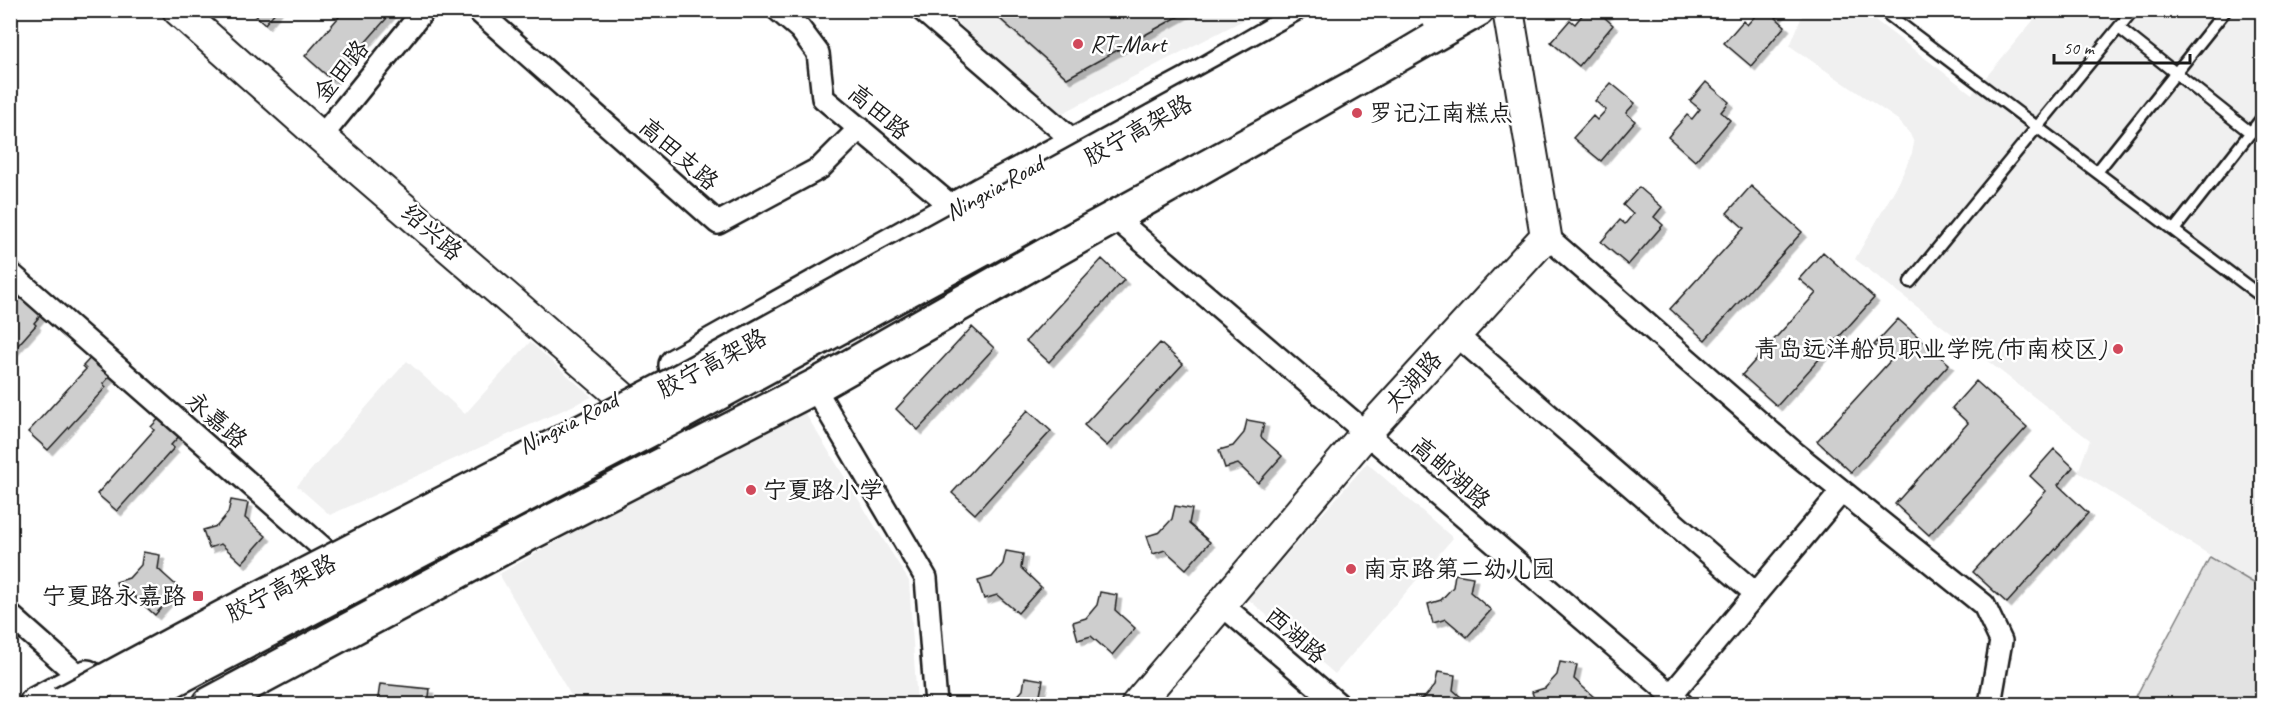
<svg xmlns="http://www.w3.org/2000/svg" width="2273" height="715" font-family="Caveat,'LXGW WenKai TC',sans-serif">
<style>
.built{fill:#f0f0f0}
.green{fill:#e2e2e2;stroke:#7f7f7f;stroke-width:1.5}
.building{fill:#cecece;stroke:#1c1c1c;stroke-width:1.5;filter:url(#shadow)}
.lines{fill:none;stroke-linecap:round;stroke-linejoin:round}
.lane-casing{stroke:#1c1c1c;stroke-width:15}
.street-casing{stroke:#1c1c1c;stroke-width:26}
.secondary-casing{stroke:#1c1c1c;stroke-width:34}
.primary-casing{stroke:#1c1c1c;stroke-width:38}
.lane{stroke:#fff;stroke-width:10}
.street{stroke:#fff;stroke-width:21}
.secondary{stroke:#fff;stroke-width:30}
.primary{stroke:#fff;stroke-width:33}
.highway-bridge-casing{stroke:#1c1c1c;stroke-width:38;stroke-linecap:butt}
.highway-bridge{stroke:#fff;stroke-width:33}
.poi-dot{fill:#d1495b;stroke:#fff;stroke-width:2}
.labels{text-anchor:middle;dominant-baseline:central;stroke-width:5;stroke-linejoin:round;paint-order:stroke}
.poi-label{font-size:24px;fill:#1c1c1c;stroke:#fff;text-anchor:start}
.street-label{font-size:24px;fill:#1c1c1c;stroke:#fff}
</style>
<defs>
<filter id="shadow"><feDropShadow dx="4.5" dy="4.5" stdDeviation="0" flood-color="#0004"/></filter>
</defs>
<rect width="100%" height="100%" fill="#fff"/>
<filter id="ink" filterUnits="userSpaceOnUse"><feTurbulence type="fractalNoise" baseFrequency=".0167" numOctaves="2"/><feDisplacementMap in="SourceGraphic" scale="12" xChannelSelector="R" yChannelSelector="G"/><feConvolveMatrix kernelMatrix="1 2 1 2 8 2 1 2 1" color-interpolation-filters="sRGB"/></filter>
<g filter="url(#ink)">
<path class="built" d="M945,11H1261L1059,115Z
M1804,11H1863L1972,94L2041,11H2262V588L2078,472L2090,440L1855,259L1899,182L1912,153L1914,143L1910,134L1898,120L1790,46Z
M530,342L592,397L330,515L297,486L407,361L465,414Z
M800,405L909,581L917,704H576L499,574Z
M1367,463L1453,538L1335,674L1248,599Z"/>
<path class="green" d="M2210,557L2262,588V704H2132Z"/>
<path class="building" d="M250,10H277L265,24Z
M345,10H394L332,80L305,56Z
M990,10H1190L1067,78Z
M1579,10H1610L1604,17L1613,25L1579,66L1551,42L1570,20L1575,24L1583,14Z
M1751,10H1783L1776,18L1785,26L1751,66L1724,43L1743,21L1747,25L1756,15Z
M1706,82L1729,102L1721,112L1730,120L1695,161L1668,137L1687,115L1692,119L1700,109L1690,101Z
M1611,83L1635,103L1626,113L1635,121L1601,161L1573,138L1593,116L1597,120L1606,110L1595,101Z
M1751,186L1802,232L1705,340L1670,309L1744,228L1727,213Z
M1639,187L1662,207L1654,217L1663,225L1628,265L1601,242L1620,220L1625,224L1633,214L1623,205Z
M1823,252L1874,298L1777,406L1742,375L1816,293L1799,279Z
M1102,259L1124,280L1049,362L1026,341Z
M24,292L44,311L34,323L36,325L10,354V314L16,308L13,305Z
M1898,319L1949,364L1851,472L1817,441L1891,360L1874,345Z
M972,327L994,348L918,430L896,409Z
M1160,343L1183,364L1107,446L1084,425Z
M94,354L114,372L103,384L106,387L48,450L28,432L86,369L83,366Z
M1976,381L2027,427L1929,535L1895,504L1968,423L1952,408Z
M1028,410L1051,431L975,514L952,493Z
M162,415L182,433L171,445L174,448L117,511L97,494L154,430L151,427Z
M1247,420L1264,423L1261,437L1282,456L1258,483L1238,464L1225,468L1219,450L1233,446L1244,433Z
M2054,449L2073,467L2058,485L2088,513L2007,603L1973,572L2046,491L2030,476Z
M231,500L248,503L245,518L266,536L242,563L221,544L209,548L203,530L217,526L228,513Z
M1175,506L1192,509L1189,524L1210,542L1186,569L1165,550L1153,554L1147,536L1160,532L1172,519Z
M1006,551L1023,554L1021,568L1041,587L1018,613L997,595L984,599L978,581L992,577L1003,564Z
M143,552L160,555L158,569L179,588L155,615L134,596L121,600L116,582L129,578L141,565Z
M1455,574L1473,577L1470,592L1491,610L1467,637L1446,619L1433,623L1428,604L1441,600L1453,587Z
M1100,592L1117,595L1115,610L1135,628L1112,655L1091,636L1078,640L1073,622L1086,618L1097,605Z
M1560,662L1577,665L1574,679L1595,698L1589,704H1536L1532,692L1545,688L1557,675Z
M1438,672L1455,675L1453,690L1469,704H1411L1410,702L1424,698L1435,685Z
M1025,677L1043,680L1040,695L1051,704H1006L1011,703L1023,690Z
M380,684L430,689L428,704H377Z"/>
<g class="lines">
<g class="lane-casing">
<path id="lane" d="M1882,10L2262,297
M2119,28L2251,133
M2097,172L2226,10
M2174,230L2262,118
M1910,282L2133,10"/>
</g>
<g class="street-casing">
<path id="street" d="M477,10L718,223L820,168L860,128
M778,10L800,29L818,53L823,98L955,209
M922,10L1076,143L1081,154
M321,137L424,10
M1109,208L1113,216L1682,704
M1546,236L1796,454L1984,605L2001,641L1990,704
M10,273L390,607
M1455,334L1755,593
M814,387L926,578L936,704
M1221,604L1338,704
M10,615L110,704
M1671,695L1842,491"/>
</g>
<g class="secondary-casing">
<path id="secondary" d="M178,10L321,137L687,453
M1137,704L1365,434L1546,236L1508,10"/>
</g>
<g class="primary-casing">
<path id="primary" d="M676,365L982,194L1190,83L1316,10
M36,704L87,677
M210,704L528,534L814,387L1477,10"/>
</g>
<use href="#lane" class="lane"/>
<use href="#street" class="street"/>
<use href="#secondary" class="secondary"/>
<use href="#primary" class="primary"/>
<g class="highway-bridge-casing">
<path id="highway-bridge" d="M62,704L224,617L669,387L1356,10
M127,704L683,412L1339,55L1415,10"/>
</g>
<use href="#highway-bridge" class="highway-bridge"/>
</g>
</g>
<g class="poi-dot">
<circle cx="1078" cy="44" r="6"/>
<circle cx="1357" cy="113" r="6"/>
<circle cx="2118" cy="349" r="6"/>
<circle cx="751" cy="490" r="6"/>
<circle cx="1351" cy="569" r="6"/>
<rect x="192" y="590" width="12" height="12" rx="3"/>
</g>
<g class="labels">
<g class="poi-label">
<text x="1090" y="44">RT-Mart</text>
<text x="1369" y="113">罗记江南糕点</text>
<text x="2106" y="349" text-anchor="end">青岛远洋船员职业学院(市南校区)</text>
<text x="763" y="490">宁夏路小学</text>
<text x="1363" y="569">南京路第二幼儿园</text>
<text x="186" y="596" text-anchor="end">宁夏路永嘉路</text>
</g>
<g class="street-label">
<text transform="translate(341 71) rotate(-51)">金田路</text>
<text transform="translate(879 112) rotate(40)">高田路</text>
<text transform="translate(1138 130) rotate(-29)">胶宁高架路</text>
<text transform="translate(679 154) rotate(41)">高田支路</text>
<text transform="translate(994 188) rotate(-29)">Ningxia Road</text>
<text transform="translate(432 232) rotate(41)">绍兴路</text>
<text transform="translate(712 363) rotate(-28)">胶宁高架路</text>
<text transform="translate(1413 381) rotate(-48)">太湖路</text>
<text transform="translate(217 420) rotate(41)">永嘉路</text>
<text transform="translate(568 423) rotate(-27)">Ningxia Road</text>
<text transform="translate(1451 473) rotate(41)">高邮湖路</text>
<text transform="translate(281 588) rotate(-27)">胶宁高架路</text>
<text transform="translate(1296 635) rotate(41)">西湖路</text>
</g>
</g>
<rect width="2273" height="715" fill="none" stroke="#fff" stroke-width="36"/>
<rect x="18" y="18" width="2237" height="679" fill="none" stroke="#1c1c1c" stroke-width="2" filter="url(#ink)"/>
<path d="M2054 54v9h136v-9" fill="none" stroke="#1c1c1c" stroke-width="3"/>
<text x="2063" y="54" font-size="18" fill="#1c1c1c" stroke="#ffffff" stroke-width="4.5" paint-order="stroke">50 m</text>
</svg>
